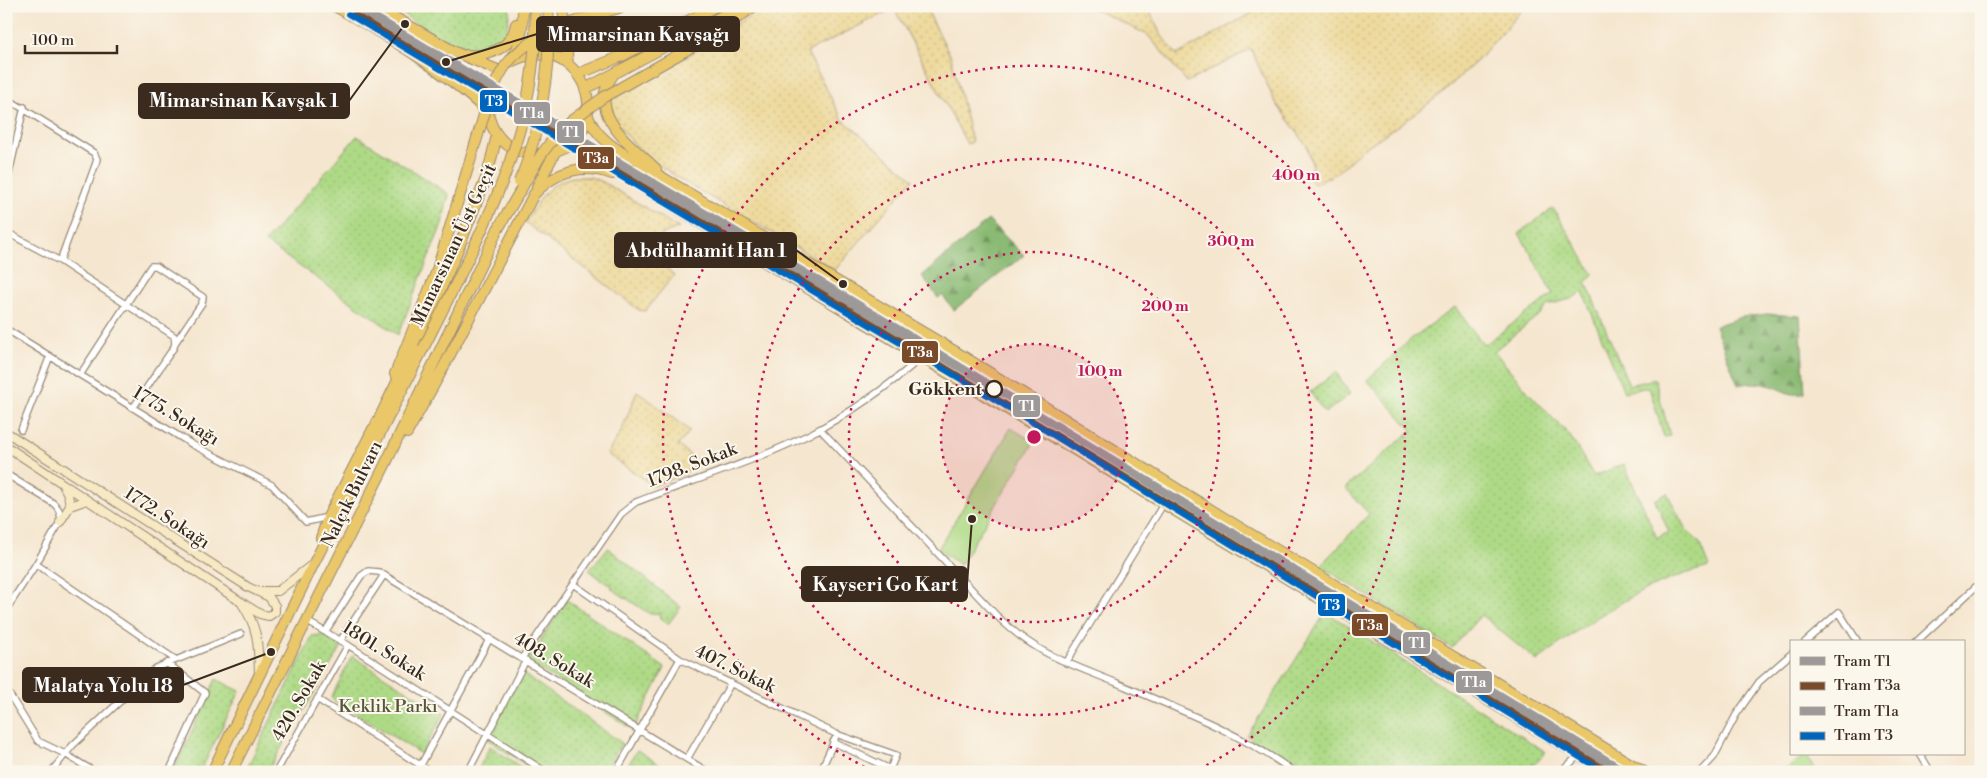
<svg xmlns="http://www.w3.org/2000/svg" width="1987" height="778" font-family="'Libre Bodoni',serif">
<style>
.grass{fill:url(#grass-dots);stroke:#748252}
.forest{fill:url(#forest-firs);stroke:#627248}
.sand{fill:url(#sand-dots);stroke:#94825e}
.pitch{fill:#aeda86;stroke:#748252}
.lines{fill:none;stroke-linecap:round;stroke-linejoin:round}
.street-casing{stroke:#988876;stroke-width:8}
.secondary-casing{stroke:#988876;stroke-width:10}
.highway-casing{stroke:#988876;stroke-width:12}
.street{stroke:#fff;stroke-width:5.5}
.secondary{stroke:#f7e9c3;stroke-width:8}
.highway{stroke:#eac769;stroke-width:10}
.highway-bridge-casing{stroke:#988876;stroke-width:12;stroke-linecap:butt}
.highway-bridge{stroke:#eac769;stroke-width:10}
.tram-1-casing{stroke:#fbf7ec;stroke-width:10}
.tram-2-casing{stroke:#fbf7ec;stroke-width:10}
.tram-3-casing{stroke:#fbf7ec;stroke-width:10}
.tram-4-casing{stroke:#fbf7ec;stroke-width:10}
.tram-1{stroke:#9c9998;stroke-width:6}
.tram-2{stroke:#7a4b2a;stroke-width:6}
.tram-3{stroke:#9c9998;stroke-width:6}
.tram-4{stroke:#0065bd;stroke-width:6}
.ring{fill:none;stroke:#c2185b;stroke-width:2.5;stroke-dasharray:2.5 5}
.stop-dot{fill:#fbf7ec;stroke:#3b2a1e;stroke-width:2.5}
.labels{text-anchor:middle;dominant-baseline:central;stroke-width:4;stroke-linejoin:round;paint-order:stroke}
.street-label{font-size:18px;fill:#3b2a1e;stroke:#fbf7ec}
.stop-label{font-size:18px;font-weight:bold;fill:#3b2a1e;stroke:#fbf7ec;text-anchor:end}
.park-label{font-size:18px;fill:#585638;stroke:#fbf7ec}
.centre{fill:#c2185b;stroke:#fbf7ec;stroke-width:2.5}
.ring-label{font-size:15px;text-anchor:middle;font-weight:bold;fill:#c2185b;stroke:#fbf7ec;stroke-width:4;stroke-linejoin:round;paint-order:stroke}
.leader{fill:none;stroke:#3b2a1e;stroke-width:2}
.callout-dot{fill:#3b2a1e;stroke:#fbf7ec;stroke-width:2}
.callout{fill:#3b2a1e;stroke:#3b2a1e;stroke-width:2}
.callout-label{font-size:19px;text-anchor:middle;font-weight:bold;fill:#fff}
.line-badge{stroke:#fbf7ec;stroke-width:2}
.badge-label{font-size:14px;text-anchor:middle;font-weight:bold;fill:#fff}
</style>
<defs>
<pattern id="grass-dots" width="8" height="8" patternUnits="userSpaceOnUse" patternTransform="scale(1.25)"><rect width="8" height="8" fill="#aeda86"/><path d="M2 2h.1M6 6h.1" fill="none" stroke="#97bb73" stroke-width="1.8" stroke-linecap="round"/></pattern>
<pattern id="forest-firs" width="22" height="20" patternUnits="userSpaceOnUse" patternTransform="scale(1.25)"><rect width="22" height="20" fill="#8aba73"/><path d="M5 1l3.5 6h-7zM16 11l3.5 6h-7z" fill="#72975e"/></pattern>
<pattern id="sand-dots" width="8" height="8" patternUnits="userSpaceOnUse" patternTransform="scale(1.25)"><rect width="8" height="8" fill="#eeda9e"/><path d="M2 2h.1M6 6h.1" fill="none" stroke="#cdbb88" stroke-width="1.8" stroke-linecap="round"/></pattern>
</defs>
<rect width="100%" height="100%" fill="#fbf7ec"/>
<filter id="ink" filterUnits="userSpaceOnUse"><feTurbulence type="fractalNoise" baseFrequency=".02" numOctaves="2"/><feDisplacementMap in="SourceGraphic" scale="10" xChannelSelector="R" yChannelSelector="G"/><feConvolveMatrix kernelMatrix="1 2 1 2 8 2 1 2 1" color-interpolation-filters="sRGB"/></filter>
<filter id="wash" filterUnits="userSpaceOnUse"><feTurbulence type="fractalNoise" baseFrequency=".0096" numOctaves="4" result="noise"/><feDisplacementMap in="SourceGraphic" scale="20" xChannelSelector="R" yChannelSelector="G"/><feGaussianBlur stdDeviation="1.12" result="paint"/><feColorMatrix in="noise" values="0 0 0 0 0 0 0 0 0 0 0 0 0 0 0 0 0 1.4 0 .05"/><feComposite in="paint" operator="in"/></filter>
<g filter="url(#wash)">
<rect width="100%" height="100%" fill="#f5e6cf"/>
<path class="grass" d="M406,6H422L428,11L440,6H510C509,16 508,28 504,37C484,73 423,28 402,13Z
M357,136L449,194L442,224L398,335L265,242Z
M1553,208L1593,274L1586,282L1629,385L1655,379L1670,436L1664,437L1649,387L1624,392L1583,292L1571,299L1548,305L1540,314L1494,351L1528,392L1570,436L1594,476L1624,464L1657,538L1669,532L1655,500L1667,493L1685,528L1699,542L1709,567C1641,584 1591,619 1537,661L1481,615L1452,648L1320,566L1369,514L1345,488L1412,430L1367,380L1411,339L1455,307L1484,345L1553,294L1519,233Z
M1336,372L1350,394L1325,413L1310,392Z
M608,548L681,607L668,624L660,618L659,613L650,614L612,589L611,584H607L589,570Z
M567,600L665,668L633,730L527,661Z
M1326,612L1546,752L1526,772H1299L1247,736Z
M320,635L327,636L342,646L267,772H245L312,636Z
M352,656L444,714L421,754L331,698Z
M522,673L622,743L605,772H537L487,739Z
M216,679L240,691L200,772H173Z
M490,746L528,772H477Z
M637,750L671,772H624Z"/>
<path class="forest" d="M988,220L1024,255L954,310L942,295L938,298L922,276Z
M1767,314L1800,316L1805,393C1790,398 1781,388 1767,385C1757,382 1748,383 1738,385L1715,326L1741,317Z"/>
<path class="sand" d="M764,6H925L951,57L972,142L967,144L894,8L807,52L842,119L913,179L835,270L681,180L659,165L635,145L612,117L608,100L691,54Z
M1088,6H1147L1161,35L1177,55L1264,6H1525L1478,60L1442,93L1415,114L1363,149L1335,174L1314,184L1310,177L1312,164L1307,146L1274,100L1251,49L1187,82L1148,35Z
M573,177H590L603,182L679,228C664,231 654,239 649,253L674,275L645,311L639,310L525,222C539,202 546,183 573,177Z
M637,391L690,431L678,445L700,464L677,477L654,486L607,454L622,430Z"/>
<path class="pitch" d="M1011,428L1034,442L960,565L938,549Z
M1805,755L1818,772H1783Z"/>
</g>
<g filter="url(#ink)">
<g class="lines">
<g class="street-casing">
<path id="street" d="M6,98L94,153L97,159L96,163L60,261
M6,187L24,107
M6,232L60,261L174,336L175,343L174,347L133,408
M6,329L193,445L272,485L306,522L328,517
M80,375L151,266H156L203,297L202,303L175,343
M820,429L996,615C1035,654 1068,663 1117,683C1178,709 1241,733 1294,772
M21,430L50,356
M6,474L53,503C59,508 62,514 60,522L36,564L6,610
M36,564L176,660
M573,584L680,659L836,734L896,755L890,769L833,742
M308,622L348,645L546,772
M325,632L361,576L368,571L379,572L708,772
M340,641L384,575
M1805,642L1839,612L1858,642
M1916,642L1981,582
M522,658L621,514L636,502C694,480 754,462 810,434C851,413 888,387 923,356
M167,663L205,693L169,772
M1066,663L1164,503
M6,689L38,741L65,754L95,772
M317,699L431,772
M1920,754L1931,772
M687,759L731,683
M51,772L73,745L156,668L241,634
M276,772L348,645
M417,772L490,638
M468,772L526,660
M616,772L680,659
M820,772L835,739
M1561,772L1579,755
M1700,772L1714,757L1736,715L1759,682L1791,654"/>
</g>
<g class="secondary-casing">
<path id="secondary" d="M6,432L248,587L269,597L275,606V612L269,616L260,614L241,602
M6,446L241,602C259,629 258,644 259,674
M63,485L68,494L70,506
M60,522L70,506L87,500
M259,591H278L313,564"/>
</g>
<g class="highway-casing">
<path id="highway" d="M335,6C391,39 440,67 488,112
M375,6L455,52L500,71
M563,6L568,65
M720,31L754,6
M466,55C488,57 512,49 516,24
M512,58C522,44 523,23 523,6
M578,74L622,56L716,6
M613,75C585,113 631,145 656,169
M585,89L741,6
M487,105C493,180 601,163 587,95C584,81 575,69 563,61C546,51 526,53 509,63
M587,114C595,136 614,148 633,160L956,352L1234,524L1644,772
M570,144L1606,772
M537,187L555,152
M395,374L436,273
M407,433L441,372L534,194C556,171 583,163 612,174
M371,435L426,323L459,247L487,176L497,135
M321,538L328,517L373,429
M212,772L314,563L423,349
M231,772L385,465L498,229"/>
</g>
<use href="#street" class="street"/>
<use href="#secondary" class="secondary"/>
<use href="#highway" class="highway"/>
<g class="highway-bridge-casing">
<path id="highway-bridge" d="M519,182C541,132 552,61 548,6
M498,229L541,155L556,135L572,120L604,97L720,31
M436,273L491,92C496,83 500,73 506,65C534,29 584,19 625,6
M423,349C477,240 541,132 535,6"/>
</g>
<use href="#highway-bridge" class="highway-bridge"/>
<g class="tram-1-casing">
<path id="tram-1" d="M358,6L836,290L1628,772"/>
</g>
<g class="tram-2-casing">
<path id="tram-2" d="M354,14L831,298L1611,772"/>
</g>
<g class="tram-3-casing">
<path id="tram-3" d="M352,6L994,389L1621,772"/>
</g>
<g class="tram-4-casing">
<path id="tram-4" d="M348,14L989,396L1604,772"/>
</g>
<use href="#tram-1" class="tram-1"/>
<use href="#tram-2" class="tram-2"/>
<use href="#tram-3" class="tram-3"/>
<use href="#tram-4" class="tram-4"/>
</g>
</g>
<circle cx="1034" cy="437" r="93" fill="#c2185b" fill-opacity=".12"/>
<g class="ring">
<circle cx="1034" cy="437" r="93"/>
<circle cx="1034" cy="437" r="185"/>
<circle cx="1034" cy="437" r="278"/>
<path d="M871 770A371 371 0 1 1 1197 770"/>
</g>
<circle class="stop-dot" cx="994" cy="389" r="8"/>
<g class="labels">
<g class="street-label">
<text transform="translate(454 245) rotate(-65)">Mimarsinan Üst Geçit</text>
<text transform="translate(176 416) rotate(31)">1775. Sokağı</text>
<text transform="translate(692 465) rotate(-21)">1798. Sokak</text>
<text transform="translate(352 494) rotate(-64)">Nalçık Bulvarı</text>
<text transform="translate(167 518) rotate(33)">1772. Sokağı</text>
<text transform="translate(384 651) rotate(32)">1801. Sokak</text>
<text transform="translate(554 660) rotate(31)">408. Sokak</text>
<text transform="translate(735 669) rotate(26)">407. Sokak</text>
<text transform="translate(299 701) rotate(-60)">420. Sokak</text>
</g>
<g class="stop-label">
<text x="982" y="389">Gökkent</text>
</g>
<g class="park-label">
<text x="388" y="706">Keklik Parkı</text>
</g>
</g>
<circle cx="1034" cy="437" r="8" class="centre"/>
<g class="ring-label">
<text x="1296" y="180">400 m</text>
<text x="1231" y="246">300 m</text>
<text x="1165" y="311">200 m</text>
<text x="1100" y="376">100 m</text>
</g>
<path class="leader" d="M446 62L537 34M405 24L349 101M843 284L796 250M972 519L967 584M271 652L183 685"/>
<g class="callout-dot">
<circle cx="446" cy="62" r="5"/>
<circle cx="405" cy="24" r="5"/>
<circle cx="843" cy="284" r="5"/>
<circle cx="972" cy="519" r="5"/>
<circle cx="271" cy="652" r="5"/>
</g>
<g class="callout">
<rect x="537" y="17" width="202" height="34" rx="5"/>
<rect x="139" y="84" width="210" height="34" rx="5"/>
<rect x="615" y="233" width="181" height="34" rx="5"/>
<rect x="802" y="567" width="165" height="34" rx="5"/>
<rect x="23" y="668" width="160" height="34" rx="5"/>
</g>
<g class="callout-label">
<text x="638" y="41">Mimarsinan Kavşağı</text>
<text x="244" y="107">Mimarsinan Kavşak 1</text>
<text x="706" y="257">Abdülhamit Han 1</text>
<text x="885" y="591">Kayseri Go Kart</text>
<text x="103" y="692">Malatya Yolu 18</text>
</g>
<g class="line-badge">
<rect x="479" y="89" width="29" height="24" rx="5" fill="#0065bd"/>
<rect x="513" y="101" width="38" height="24" rx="5" fill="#9c9998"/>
<rect x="556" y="120" width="29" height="24" rx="5" fill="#9c9998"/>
<rect x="577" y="146" width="38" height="24" rx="5" fill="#7a4b2a"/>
<rect x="901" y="340" width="38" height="24" rx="5" fill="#7a4b2a"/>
<rect x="1012" y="394" width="29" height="24" rx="5" fill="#9c9998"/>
<rect x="1317" y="593" width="29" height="24" rx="5" fill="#0065bd"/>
<rect x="1351" y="613" width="38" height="24" rx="5" fill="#7a4b2a"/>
<rect x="1402" y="631" width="29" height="24" rx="5" fill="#9c9998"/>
<rect x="1455" y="670" width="38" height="24" rx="5" fill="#9c9998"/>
</g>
<g class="badge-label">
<text x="494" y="106">T3</text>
<text x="532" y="118">T1a</text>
<text x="571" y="137">T1</text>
<text x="596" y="163">T3a</text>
<text x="920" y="357">T3a</text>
<text x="1027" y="411">T1</text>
<text x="1331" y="610">T3</text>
<text x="1370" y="630">T3a</text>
<text x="1417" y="648">T1</text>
<text x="1474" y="687">T1a</text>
</g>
<rect width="1987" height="778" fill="none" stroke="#fbf7ec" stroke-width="25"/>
<rect x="1790" y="640" width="175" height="115" fill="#fbf7ec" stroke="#aea59a"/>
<rect x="1800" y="657" width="25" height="8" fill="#9c9998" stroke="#aea59a"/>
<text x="1834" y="666" font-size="15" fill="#3b2a1e">Tram T1</text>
<rect x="1800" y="682" width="25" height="8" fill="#7a4b2a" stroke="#aea59a"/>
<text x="1834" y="690" font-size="15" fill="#3b2a1e">Tram T3a</text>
<rect x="1800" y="707" width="25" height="8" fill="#9c9998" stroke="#aea59a"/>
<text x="1834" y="716" font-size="15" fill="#3b2a1e">Tram T1a</text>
<rect x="1800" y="732" width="25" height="8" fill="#0065bd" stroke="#aea59a"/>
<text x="1834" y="740" font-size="15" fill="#3b2a1e">Tram T3</text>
<path d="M25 45v8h92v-8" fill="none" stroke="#3b2a1e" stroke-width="2.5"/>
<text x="32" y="45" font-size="15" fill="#3b2a1e" stroke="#fbf7ec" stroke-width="4" paint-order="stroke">100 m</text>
</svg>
